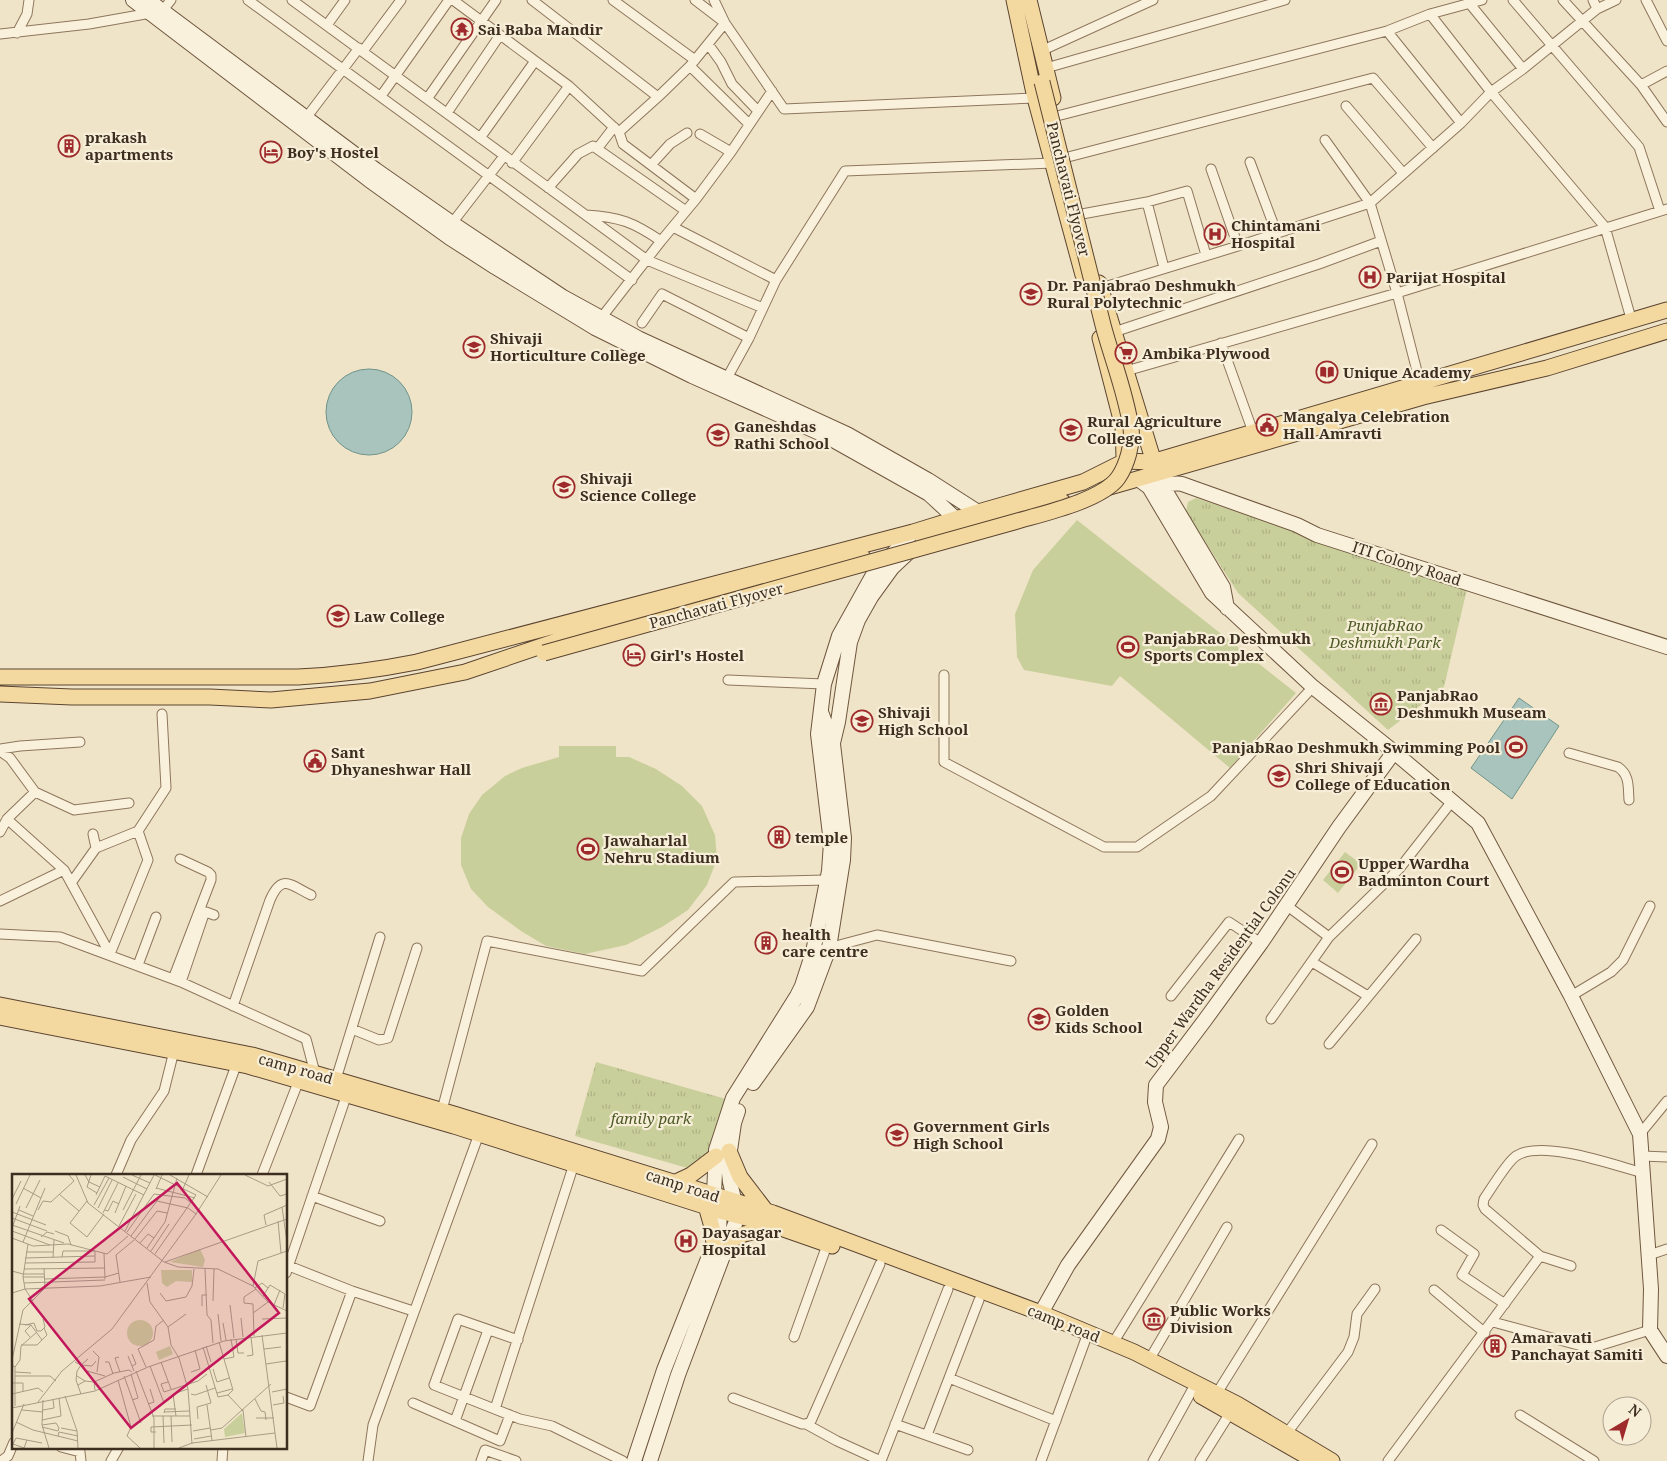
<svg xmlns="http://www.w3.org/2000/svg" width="1667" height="1461" font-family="'Noto Serif',serif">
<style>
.grass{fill:#c9cf9b}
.park{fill:url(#park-tufts)}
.water{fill:#a9c4bc;stroke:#6f938a}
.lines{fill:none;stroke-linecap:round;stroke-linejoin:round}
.street-casing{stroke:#8d765c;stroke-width:11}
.secondary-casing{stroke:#6f573f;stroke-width:16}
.primary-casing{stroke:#5b4430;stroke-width:17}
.street{stroke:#faf1dc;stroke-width:9}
.secondary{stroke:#faf1dc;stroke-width:14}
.primary{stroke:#f3d9a0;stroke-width:15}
.primary-bridge-casing{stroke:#5b4430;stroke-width:17;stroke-linecap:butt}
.primary-bridge{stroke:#f3d9a0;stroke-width:15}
.labels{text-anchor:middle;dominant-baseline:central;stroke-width:4.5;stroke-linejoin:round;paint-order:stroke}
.poi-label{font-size:15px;font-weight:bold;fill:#3d2e20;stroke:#f7eed8;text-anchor:start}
.street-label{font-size:15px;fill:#3d2e20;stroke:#f7eed8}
.park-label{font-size:15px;font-style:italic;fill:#4d5a26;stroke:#f7eed8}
.inset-road{fill:none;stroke:#a89b85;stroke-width:1}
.view{fill:#c2185b;fill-opacity:0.15;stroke:#c2185b;stroke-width:2.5}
.inset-edge{fill:none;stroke:#3d2e20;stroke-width:2.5}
</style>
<defs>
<pattern id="park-tufts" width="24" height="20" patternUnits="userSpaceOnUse" patternTransform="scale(1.25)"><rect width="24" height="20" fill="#c9cf9b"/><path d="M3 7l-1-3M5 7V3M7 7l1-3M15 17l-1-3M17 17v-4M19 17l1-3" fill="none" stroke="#aeb285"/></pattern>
</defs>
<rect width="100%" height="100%" fill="#f0e4c8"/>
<path class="grass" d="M1077,520L1296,693L1230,768L1120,676L1112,686L1024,670L1017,657L1015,614L1033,570Z
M559,746H616V757H629L656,769L682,786L702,806L715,835L717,859L707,885L688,910L662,927L626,945L585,954L546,946L521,931L488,907L471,889L461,865V838L469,814L482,795L505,776L522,768L559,757Z
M1345,852L1361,864L1338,893L1323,880Z"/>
<path class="park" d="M1196,498L1467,589L1444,687L1388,730L1238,593L1186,512L1188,502Z
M596,1062L726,1099L705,1173L575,1136Z"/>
<path class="water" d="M326 412a43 43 0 1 1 86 0a43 43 0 1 1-86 0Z
M1519,698L1559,726L1512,799L1471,768Z"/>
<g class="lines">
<g class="street-casing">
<path id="street" d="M248,0L632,280
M292,0L647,260L763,308
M453,0L569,86L619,132L623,144L696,199
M532,0L658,97L690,66L725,23L695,0
M613,0L695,60
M714,0L725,23L784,109L1035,98
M1513,0L1639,147L1660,211
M1563,0L1641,85L1667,122
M1593,0L1597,9
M1646,0L1667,41
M1470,4L1523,69
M1430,14L1491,92L1605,227L1632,322
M327,25L345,0
M1387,31L1461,123
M17,33L27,14L29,0
M0,34L89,24L151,13L163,10L171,0
M708,44L721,62L732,84L758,111
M363,51L401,0
M1041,51L1153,0
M690,66L749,124
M1046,68L1285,0
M1641,85L1667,71
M381,96L449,0
M427,99L496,0
M1346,106L1403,173
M447,113L500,35
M1057,116L1387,31L1430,14L1482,0
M303,122L359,48
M619,132L658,97
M700,134L731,152
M480,138L535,61
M1325,140L1370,203L1397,293L1420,383
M597,149L614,127
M1068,157L1373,78L1433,148
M1250,162L1277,234
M512,163L569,86
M651,165L670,144L687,133
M1211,169L1238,246
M548,188L578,154L593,146L686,211
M1147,202L1164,268
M1082,214L1147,202L1187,191L1206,255
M586,215C620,217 633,222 661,241
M449,227L504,156
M673,227L776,280
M1101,288L1238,246L1370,203L1461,123L1491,92L1523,69L1597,9L1616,0
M598,322L661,241L696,199L731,152L772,91
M642,323L662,294L749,338
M1114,332L1319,264L1381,241
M1221,343L1253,432
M1126,371L1397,293L1667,209
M727,378L749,338L776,280L845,171L1053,163
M944,675V762L1104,847H1137L1211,796L1313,687
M728,680L824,684
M0,749L20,746L80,742
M0,751L10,758L35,792L74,810L129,803
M1569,753L1618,767C1630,775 1628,788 1629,800
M7,819L64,870L110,954
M0,832L7,819L35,792
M93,834L96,848
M71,883L96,848L138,831L166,788L162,714
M0,901L64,870
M1286,905L1329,937
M0,934L60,937L181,982L306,1039L315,1073
M813,952L877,935L1011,961
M110,954L148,860L138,831
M1312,962L1368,996
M138,965L156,917
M173,979L211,880V875L208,872L180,859
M181,982L204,914L206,912L214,915
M1171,996L1229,922L1261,943
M1571,996L1611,972L1623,960L1650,906
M233,1006L270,900C282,873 290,885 311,895
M1271,1019L1329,937L1399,869L1453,800
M352,1029L379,1040L388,1038L417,948
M1329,1044L1416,939
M336,1079L380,937
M442,1110L487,941L642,971L734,882L826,880
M1640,1134L1667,1101
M1642,1156L1667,1157
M116,1175L131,1140L164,1091L174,1051
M196,1175L238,1060
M262,1175L299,1080
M312,1196L380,1221
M1441,1230L1474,1254L1462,1275L1505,1304
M1649,1255L1667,1249
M1540,1256L1571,1266
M289,1266L352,1291L413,1311
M286,1273L348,1091
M1434,1290L1485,1333
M1493,1322L1589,1348L1595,1347L1650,1330
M794,1337L827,1245
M518,1340L458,1319L434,1385L520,1419L552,1426L623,1461
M1113,1343L1239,1139
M1149,1360L1227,1227
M949,1378L1056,1421
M1217,1393L1372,1144
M286,1397L310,1406L352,1291
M733,1398L802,1424H806L811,1421L880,1264
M413,1403L500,1441L510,1415
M495,1409L574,1164
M1520,1415L1594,1461
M455,1421L488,1330
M806,1424L837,1441L881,1461L948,1289
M895,1424L968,1450
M1287,1433L1348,1352L1354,1337L1357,1314L1375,1289
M927,1435L979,1300
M61,1447L80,1452L81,1461
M1,1461L8,1456L14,1442
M111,1461L119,1447
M222,1461L223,1447
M368,1461L373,1425L479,1134
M481,1461L485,1450L516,1461
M1041,1461L1088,1333
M1153,1461L1196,1383
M1200,1461L1230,1413
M1388,1461L1540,1256L1485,1209L1483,1205L1484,1199C1491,1189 1507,1162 1516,1156C1542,1139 1614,1165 1643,1173"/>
</g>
<g class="secondary-casing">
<path id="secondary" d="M133,0L369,180L450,238L495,267L595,328L692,376L824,435L929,494L956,519L961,528
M148,0L376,170L452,223L563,297L638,338L847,434L928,480L978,512L983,519
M1138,479L1149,487L1212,593L1313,687L1394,752L1478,823L1571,996L1640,1134L1651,1289L1650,1330L1667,1356
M1160,479L1162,485L1223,587L1227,608
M1149,487C1158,486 1174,482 1182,484L1297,525L1317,535L1667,647
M833,743L838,722L850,642L858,620L871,597L892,568L909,552
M753,1083L807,1007L829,948L843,860L844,838L833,744L821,712
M1041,1313L1068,1265L1158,1139L1161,1127L1155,1102L1156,1085L1205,1020L1261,943L1339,827L1394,752
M634,1461L664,1370L719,1231L720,1211L714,1194L716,1150L733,1098L797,996L802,986L813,952L829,871L831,843L818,734L824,684L839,636L873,575L913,532
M650,1461L678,1375L738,1216L730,1182L728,1164L734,1123L738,1111"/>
</g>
<g class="primary-casing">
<path id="primary" d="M1014,0L1035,98L1083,275
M1029,0L1053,98
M1099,283L1156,469
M1100,338L1123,427L1124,457
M1106,488L1423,397L1547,368L1667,331
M923,540L1062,501
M0,677H298C338,675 377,670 417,662L913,532L978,512L1083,482L1125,461L1152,462L1667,310
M0,694L72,697H210L271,700L370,691L465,672L568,637L862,556
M0,1005L252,1055L457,1115L773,1213L1041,1313L1134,1352L1237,1404L1332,1461
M0,1017L248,1066L454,1126L720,1211L769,1224L832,1246
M729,1151L740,1177L766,1211
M676,1182L691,1175L716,1156
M706,1206L712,1227L714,1244
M729,1241L744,1234L773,1227
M1201,1396L1313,1460"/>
</g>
<use href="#street" class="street"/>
<use href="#secondary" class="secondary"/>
<use href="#primary" class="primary"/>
<g class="primary-bridge-casing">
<path id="primary-bridge" d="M544,653L1014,522C1041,514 1101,501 1118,478C1127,465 1133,444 1131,428C1126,393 1112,359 1103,325C1082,244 1062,163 1042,82"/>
</g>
<use href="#primary-bridge" class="primary-bridge"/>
</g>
<defs>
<g id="temple-ring" transform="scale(1.125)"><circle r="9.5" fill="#f7eed8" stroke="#9e2a2b" stroke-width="1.5"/><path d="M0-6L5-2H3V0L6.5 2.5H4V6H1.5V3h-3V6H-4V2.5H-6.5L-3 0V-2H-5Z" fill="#9e2a2b"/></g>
<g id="building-ring" transform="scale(1.125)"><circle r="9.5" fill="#f7eed8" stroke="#9e2a2b" stroke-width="1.5"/><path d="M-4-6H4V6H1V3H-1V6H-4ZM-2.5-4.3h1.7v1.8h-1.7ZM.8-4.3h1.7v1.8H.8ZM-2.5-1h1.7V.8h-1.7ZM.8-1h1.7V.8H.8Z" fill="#9e2a2b"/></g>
<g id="hotel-ring" transform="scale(1.125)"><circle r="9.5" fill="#f7eed8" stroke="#9e2a2b" stroke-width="1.5"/><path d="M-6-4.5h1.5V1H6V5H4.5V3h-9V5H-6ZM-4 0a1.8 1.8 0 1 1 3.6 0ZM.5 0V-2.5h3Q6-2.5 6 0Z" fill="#9e2a2b"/></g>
<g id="hospital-ring" transform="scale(1.125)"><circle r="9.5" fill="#f7eed8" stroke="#9e2a2b" stroke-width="1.5"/><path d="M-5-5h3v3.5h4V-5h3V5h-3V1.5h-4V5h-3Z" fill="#9e2a2b"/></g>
<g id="university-ring" transform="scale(1.125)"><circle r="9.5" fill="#f7eed8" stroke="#9e2a2b" stroke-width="1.5"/><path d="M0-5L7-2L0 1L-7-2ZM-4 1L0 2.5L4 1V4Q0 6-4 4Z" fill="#9e2a2b"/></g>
<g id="supermarket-ring" transform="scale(1.125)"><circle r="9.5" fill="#f7eed8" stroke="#9e2a2b" stroke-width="1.5"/><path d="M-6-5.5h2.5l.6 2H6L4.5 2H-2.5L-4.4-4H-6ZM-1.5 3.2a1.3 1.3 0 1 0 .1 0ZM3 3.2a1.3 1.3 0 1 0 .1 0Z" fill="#9e2a2b"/></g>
<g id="library-ring" transform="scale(1.125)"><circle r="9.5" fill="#f7eed8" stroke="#9e2a2b" stroke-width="1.5"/><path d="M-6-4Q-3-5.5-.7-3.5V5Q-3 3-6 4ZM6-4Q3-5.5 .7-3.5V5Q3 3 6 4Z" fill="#9e2a2b"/></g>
<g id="civic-ring" transform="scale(1.125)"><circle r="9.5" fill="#f7eed8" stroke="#9e2a2b" stroke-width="1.5"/><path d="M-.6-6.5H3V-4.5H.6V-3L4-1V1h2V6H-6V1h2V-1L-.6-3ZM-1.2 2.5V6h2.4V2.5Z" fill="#9e2a2b"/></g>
<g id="school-ring" transform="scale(1.125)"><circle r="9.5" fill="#f7eed8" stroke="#9e2a2b" stroke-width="1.5"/><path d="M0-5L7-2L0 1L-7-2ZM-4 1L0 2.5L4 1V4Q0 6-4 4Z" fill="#9e2a2b"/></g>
<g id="stadium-ring" transform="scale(1.125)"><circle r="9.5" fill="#f7eed8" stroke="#9e2a2b" stroke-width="1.5"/><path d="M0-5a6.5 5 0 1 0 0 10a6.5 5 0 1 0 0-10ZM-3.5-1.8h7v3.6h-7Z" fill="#9e2a2b"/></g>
<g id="museum-ring" transform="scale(1.125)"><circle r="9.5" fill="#f7eed8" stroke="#9e2a2b" stroke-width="1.5"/><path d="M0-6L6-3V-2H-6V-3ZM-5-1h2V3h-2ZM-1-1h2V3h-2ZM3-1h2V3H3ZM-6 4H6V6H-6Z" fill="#9e2a2b"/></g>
</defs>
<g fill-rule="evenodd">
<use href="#temple-ring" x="462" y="29"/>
<use href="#building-ring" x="69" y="146"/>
<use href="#hotel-ring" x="271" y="152"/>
<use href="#hospital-ring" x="1215" y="234"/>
<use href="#hospital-ring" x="1370" y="277"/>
<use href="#university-ring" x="1031" y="294"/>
<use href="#university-ring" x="474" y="347"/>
<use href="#supermarket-ring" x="1126" y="353"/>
<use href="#library-ring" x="1327" y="372"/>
<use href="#civic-ring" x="1267" y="425"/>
<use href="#university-ring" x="1071" y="430"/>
<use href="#school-ring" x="718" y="435"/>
<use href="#university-ring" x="564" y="487"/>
<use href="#university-ring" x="338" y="616"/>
<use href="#stadium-ring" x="1128" y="647"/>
<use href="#hotel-ring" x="634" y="655"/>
<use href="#museum-ring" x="1381" y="704"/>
<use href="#school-ring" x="862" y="721"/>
<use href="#stadium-ring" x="1516" y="747"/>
<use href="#civic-ring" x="315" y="761"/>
<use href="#university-ring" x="1279" y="776"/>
<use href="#building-ring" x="779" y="837"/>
<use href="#stadium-ring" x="588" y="849"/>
<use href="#stadium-ring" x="1342" y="872"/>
<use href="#building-ring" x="766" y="943"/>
<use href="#school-ring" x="1039" y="1019"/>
<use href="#school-ring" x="897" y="1135"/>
<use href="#hospital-ring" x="686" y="1241"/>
<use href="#museum-ring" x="1154" y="1319"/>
<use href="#building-ring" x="1495" y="1346"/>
</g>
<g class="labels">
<g class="poi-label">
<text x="478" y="29">Sai Baba Mandir</text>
<text x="85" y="137">prakash<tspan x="85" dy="17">apartments</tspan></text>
<text x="287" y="152">Boy's Hostel</text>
<text x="1231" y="225">Chintamani<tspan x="1231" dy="17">Hospital</tspan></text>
<text x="1386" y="277">Parijat Hospital</text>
<text x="1047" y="285">Dr. Panjabrao Deshmukh<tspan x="1047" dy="17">Rural Polytechnic</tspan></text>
<text x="490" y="338">Shivaji<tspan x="490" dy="17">Horticulture College</tspan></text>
<text x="1142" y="353">Ambika Plywood</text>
<text x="1343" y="372">Unique Academy</text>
<text x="1283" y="416">Mangalya Celebration<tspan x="1283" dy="17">Hall Amravti</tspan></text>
<text x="1087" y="421">Rural Agriculture<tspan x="1087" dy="17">College</tspan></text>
<text x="734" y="426">Ganeshdas<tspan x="734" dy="17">Rathi School</tspan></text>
<text x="580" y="478">Shivaji<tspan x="580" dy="17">Science College</tspan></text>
<text x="354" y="616">Law College</text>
<text x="1144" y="638">PanjabRao Deshmukh<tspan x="1144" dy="17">Sports Complex</tspan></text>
<text x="650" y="655">Girl's Hostel</text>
<text x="1397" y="695">PanjabRao<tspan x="1397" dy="17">Deshmukh Museam</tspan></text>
<text x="878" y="712">Shivaji<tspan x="878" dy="17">High School</tspan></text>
<text x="1500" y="747" text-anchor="end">PanjabRao Deshmukh Swimming Pool</text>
<text x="331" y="752">Sant<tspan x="331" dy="17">Dhyaneshwar Hall</tspan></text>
<text x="1295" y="767">Shri Shivaji<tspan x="1295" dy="17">College of Education</tspan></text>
<text x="795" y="837">temple</text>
<text x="604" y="840">Jawaharlal<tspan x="604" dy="17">Nehru Stadium</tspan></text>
<text x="1358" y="863">Upper Wardha<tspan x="1358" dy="17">Badminton Court</tspan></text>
<text x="782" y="934">health<tspan x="782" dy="17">care centre</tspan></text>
<text x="1055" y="1010">Golden<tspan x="1055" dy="17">Kids School</tspan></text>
<text x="913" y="1126">Government Girls<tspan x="913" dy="17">High School</tspan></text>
<text x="702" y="1232">Dayasagar<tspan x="702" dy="17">Hospital</tspan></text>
<text x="1170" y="1310">Public Works<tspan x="1170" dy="17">Division</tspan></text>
<text x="1511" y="1337">Amaravati<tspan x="1511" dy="17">Panchayat Samiti</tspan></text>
</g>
<g class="street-label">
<text transform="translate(1069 189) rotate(76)">Panchavati Flyover</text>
<text transform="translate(1407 563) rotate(18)">ITI Colony Road</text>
<text transform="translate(716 605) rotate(-15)">Panchavati Flyover</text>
<text transform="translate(1220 968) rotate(-54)">Upper Wardha Residential Colonu</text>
<text transform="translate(296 1068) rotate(16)">camp road</text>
<text transform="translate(683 1185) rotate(18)">camp road</text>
<text transform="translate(1064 1323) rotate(22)">camp road</text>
</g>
<g class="park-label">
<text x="1385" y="625">PunjabRao<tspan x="1385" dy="17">Deshmukh Park</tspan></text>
<text x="651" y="1118">family park</text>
</g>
</g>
<g transform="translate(12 1174)">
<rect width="275" height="275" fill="#f0e4c8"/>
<path d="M149,96H180V108L164,107L155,113L150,109ZM115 159a13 13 0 1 1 26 0a13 13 0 1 1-26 0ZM230,239L233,259L213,263L212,255Z" fill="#c9cf9b"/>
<path d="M188,75L193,86L191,93L158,88ZM158,172L161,180L147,186L144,178Z" fill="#c9cf9b"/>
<path class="inset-road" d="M64,1L76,29L152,88M73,1L77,8L88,13M79,1L75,13L85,19M120,1L138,9M143,1L184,21L143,80M158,1L196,23M233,1L256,12L275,5M93,2L132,21M111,3L135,15M257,8L268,22L275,20M11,14L29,24M144,14L183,24M144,15L150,1M170,17L177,1M47,20L67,37M84,21L93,2M0,25L9,7M75,27L58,49L75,63L92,40M145,27L176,34L184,40M4,30L18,1M82,31L97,4M270,33L275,68M14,34L28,6M86,34L100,6M7,36L21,42M26,36L31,27L39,28L62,7L57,1M93,36L96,37L101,27L107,30M111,36L129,1M0,38L34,51M91,39L106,9M103,39L114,12M0,44L35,57M266,47L269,79M0,51L52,69M254,51L252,41L275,31M107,52L124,20M0,54L8,32M0,57L38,71M43,57L56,62L59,71M113,57L142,1M115,58L142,20L173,24L179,29M119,62L150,20M29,63L35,58L42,60M0,64L21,72L56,70L95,80L116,62M123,65L145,37L155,39M11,68L33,14M128,69L136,60L142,64M16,70L11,103L13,115L21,127M135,74L153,48L165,4M139,77L157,50M14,78H41M92,79L93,105M13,84L83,82M41,84L42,66M152,88L166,93L206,95L241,112L256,128L275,137M153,88L275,45M13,89L83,88V77H51L50,83M12,95L93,94M193,95L195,141L199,146L201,169M0,97L11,100H32M11,103H32M32,105L93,103L107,99M108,108L104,81L122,66M12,109L93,106M135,109L138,128L156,153L159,171L167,184L176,215L180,270M241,112L246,87L275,77M243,114L250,109L256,114M0,119L13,115L88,112L139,103M148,119L154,127L174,123L180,112L182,95M251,122L258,111L273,120L271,134M201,127L202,95M218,131L222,164M262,131L268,116M190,132V121H195M241,139L256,128M206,140L209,167M229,144L231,163M250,145L275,144M211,149L214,166M7,150L19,151L30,166M13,151L22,149L25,157H29L33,153L31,145M156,153L174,140M250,161L265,274M242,162L241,130L232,129V123L244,115M18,163L13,157L19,151M224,165L226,179H232M9,171H25L35,161L32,154M194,172L199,188M191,173L206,223L216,221L221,216L207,168M252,175L269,173M81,177L87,183L85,198M116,182L122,197M235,182L241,181L239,163M107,183L103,184L108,198M212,185L222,183L219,165M0,186L11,136L33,114L32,94M63,188L69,191L76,185M93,188H97L101,200M149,188L159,215M254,190L274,187L275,190M0,191L3,193V232M120,192L124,190L120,180M138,192L152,229M3,193L8,186L9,172L25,158M134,193L126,175L142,166L144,152L152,146M201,195L205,208L217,204M75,197L93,202M124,197L142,244V274M3,198L19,199M179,198L188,195L183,176M119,200L126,224L120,226M3,202H38L44,207M65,202L73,207L66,211M112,202L129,249M106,206L119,253L115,262L128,274M73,207L82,208L83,216M82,208L102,199L117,196L120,198M156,208L149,210L152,218L186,207L195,200M0,209H11V217M260,218L275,215M205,219L220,215M0,220L26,214L31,218M69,220L64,206L65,197L69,191L80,192L84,187M179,220L183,221L203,214M216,221L231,237M53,222L65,257L66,274M243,225L249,237L253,238L254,246M31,226L30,251L37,274M26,228L50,197L100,155L184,40L209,1M136,230L142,228L138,215M195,231L200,266M261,231L272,229L271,222M0,234L83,217L136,193L212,167L275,159M10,236L31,238M31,236L42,234L41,225M231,236L234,263M152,238L177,237M152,239L153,235H164M140,242H178M151,242L152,269M159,242L160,268M164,242L161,220L176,215M244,244H262M186,245L185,233L199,229L194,211M30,246L49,242L47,224M4,248L21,256L66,267M30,251L44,249L47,254L46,257L30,253M49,254L65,257M199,256L210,254L259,210M181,257L198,254M144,258H139V253L180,251M0,259L12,230M46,262L47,258L66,262M182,265L199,262M1,270L4,264L30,269M1,270L12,274L15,266M167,274L180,269L263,259"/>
<path class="view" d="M165,9L267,139L119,254L17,125Z"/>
<rect width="275" height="275" class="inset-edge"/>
</g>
<g transform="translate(1627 1421) rotate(38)"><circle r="24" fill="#f7eed8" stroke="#ada18e"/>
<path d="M0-4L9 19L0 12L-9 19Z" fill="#9e2a2b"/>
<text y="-8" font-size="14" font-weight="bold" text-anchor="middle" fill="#3d2e20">N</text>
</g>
</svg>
